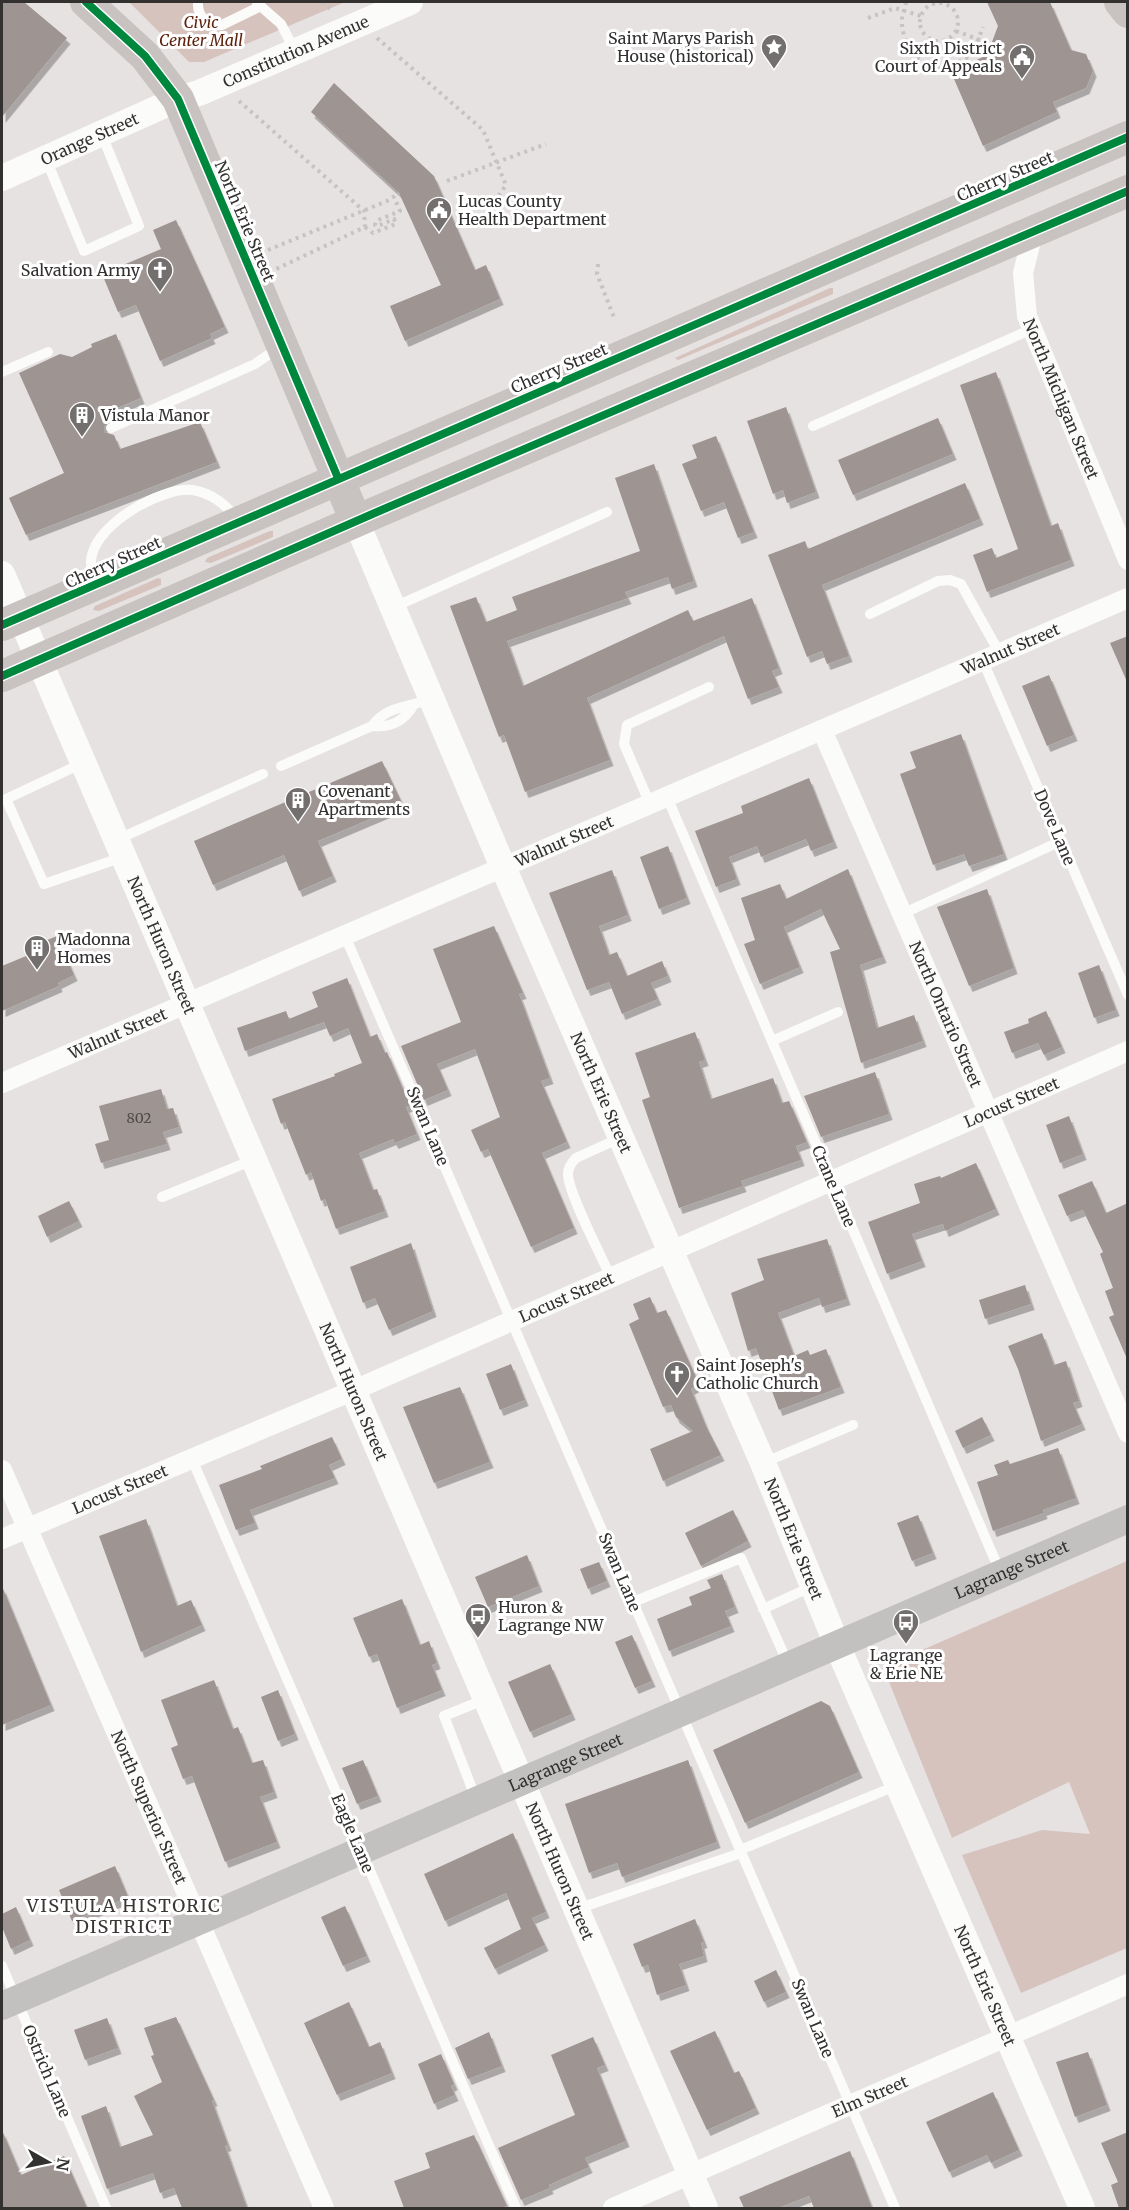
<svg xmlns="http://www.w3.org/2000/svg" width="1129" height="2210" font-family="Merriweather,serif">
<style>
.green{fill:#d6c3bd}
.building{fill:#9e9491;filter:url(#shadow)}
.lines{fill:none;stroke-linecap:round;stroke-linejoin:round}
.path{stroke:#c5c3c3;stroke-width:4;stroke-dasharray:3 4.5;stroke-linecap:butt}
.service{stroke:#fbfbfa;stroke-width:10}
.minor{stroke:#fbfbfa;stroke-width:20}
.tertiary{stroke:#fbfbfa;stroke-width:26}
.secondary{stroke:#c3c1c0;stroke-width:28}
.primary{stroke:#c8c3c1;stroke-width:32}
.cycleway-casing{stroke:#fff;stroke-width:11}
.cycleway{stroke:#00873e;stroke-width:8}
.labels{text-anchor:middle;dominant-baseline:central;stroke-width:6;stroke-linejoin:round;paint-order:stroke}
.number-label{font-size:14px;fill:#4e4a48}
.park-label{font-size:16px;font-style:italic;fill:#5d210c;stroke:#fff}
.poi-label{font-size:16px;fill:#333130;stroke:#fff;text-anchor:start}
.street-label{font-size:16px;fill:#333130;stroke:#fff}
.neighbourhood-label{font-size:18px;letter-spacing:1.5px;fill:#3b3634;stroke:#fff}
</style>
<defs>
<filter id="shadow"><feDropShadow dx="3.5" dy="6" stdDeviation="0" flood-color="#0004"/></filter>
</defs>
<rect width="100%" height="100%" fill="#e6e2e1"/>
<path class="green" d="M129,2H345L204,62H189Z
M830,288H833V294L678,360L675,358Z
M270,531H273V537L211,563L205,562L207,558Z
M158,578L161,579V585L99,611L93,610L95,606Z
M1127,1561V1948L1021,1993L962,1855L1042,1830L1090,1834L1069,1782L952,1838L883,1667Z"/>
<path class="building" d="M2,2H24L67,38L2,117Z
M987,2H1050L1071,50L1086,54L1093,71L1086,88L1053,102L1057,112L983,146L951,72L987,55L998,26Z
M334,83L434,176L475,270L486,265L500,299L405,341L390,306L441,285L399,193L311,112Z
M176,220L225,327L210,334L212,338L160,361L136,305L118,312L102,274L161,249L153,230Z
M116,334L141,398L105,413L108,421L104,427V432L114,435L120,449L200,422L217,462L26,535L9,498L64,473L19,373L60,354L72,357L92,347L91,344Z
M996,372L1051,526L1058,523L1071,560L987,592L973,555L992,548L996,558L1018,549L960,385Z
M786,407L816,492L787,503L783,490L773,494L747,421Z
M938,418L953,454L853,495L838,460Z
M716,436L754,532L738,538L724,502L701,511L682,464L697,458L692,445Z
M654,464L694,581L672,589L668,577L625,592L628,598L507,641L523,686L688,610L693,621L752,598L779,668L772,671L779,687L748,699L724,636L587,698L610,760L525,792L504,735L499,737L450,606L476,597L486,622L517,610L512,597L640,551L615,478Z
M965,483L980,519L822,585L849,656L827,664L822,651L807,657L768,555L805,541L808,549Z
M1128,636V684L1110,643Z
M1049,675L1074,735L1047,746L1022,686Z
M961,734L1004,854L969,866L964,854L933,865L900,774L916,768L910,752Z
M382,761L403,805L318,841L333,876L299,891L284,855L213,885L194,841Z
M809,778L834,842L811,851L806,839L761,857L757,846L729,857L737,879L716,887L695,831L743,813L741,806Z
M668,846L687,898L659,909L640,857Z
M848,869L883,957L860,965L877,1028L914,1015L923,1041L861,1063L830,952L840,949L821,909L784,927L800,967L760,984L744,944L755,940L741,898L780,884L786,899Z
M612,870L628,915L599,926L609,955L617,952L627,976L662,961L668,976L651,983L658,999L622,1014L609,982L587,990L549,893Z
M987,889L1014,968L969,986L937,907Z
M494,926L523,993L519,994L550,1078L541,1081L567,1142L542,1153L574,1228L531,1247L488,1149L481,1152L471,1130L500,1117L475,1049L437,1064L448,1090L424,1100L401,1046L461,1022L433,949Z
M57,936L74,975L58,983L59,986L2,1011V966L43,949L40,943Z
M1099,965L1116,1010L1094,1018L1078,973Z
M347,978L370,1037L377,1034L385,1053L387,1052L410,1105L406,1107L417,1134L395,1143L393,1139L359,1153L373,1190L377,1189L385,1211L336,1229L325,1199L321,1201L311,1172L306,1175L285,1122L281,1124L272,1099L335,1076L334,1074L362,1063L348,1028L330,1036L324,1022L245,1051L237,1028L286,1011L289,1019L318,1007L312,992Z
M1046,1011L1062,1047L1044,1055L1038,1043L1012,1053L1004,1032L1029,1023L1028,1019Z
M695,1032L705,1060L699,1062L711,1099L773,1078L782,1103L789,1101L807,1142L796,1146L801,1160L741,1181L743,1186L679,1208L642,1100L650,1097L635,1053Z
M875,1072L889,1114L821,1137L804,1096Z
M161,1089L167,1109L173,1108L179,1127L163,1132L167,1144L101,1163L95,1144L109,1140L99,1106Z
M1069,1116L1083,1154L1060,1163L1046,1125Z
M976,1163L996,1209L945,1231L943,1224L912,1234L922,1261L887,1274L868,1222L920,1203L914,1184L940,1176L941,1178Z
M1092,1181L1106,1213L1128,1203V1361L1109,1317L1114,1315L1105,1291L1113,1288L1100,1254L1103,1252L1083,1210L1067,1216L1058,1195Z
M69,1201L79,1221L47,1237L38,1216Z
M827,1239L847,1299L822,1307L819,1298L778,1313L794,1356L808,1350L810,1355L826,1349L841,1387L779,1410L756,1348L748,1351L731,1293L764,1280L757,1259Z
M411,1243L433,1311L389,1330L375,1298L363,1303L350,1267Z
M1025,1285L1031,1304L985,1319L979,1300Z
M650,1297L657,1313L666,1310L699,1384L691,1389L706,1426L721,1455L663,1481L650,1449L693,1431L676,1417L671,1405L663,1407L629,1324L639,1319L633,1304Z
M1042,1333L1054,1365L1066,1361L1079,1401L1073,1403L1082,1424L1041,1441L1018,1369L1008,1346Z
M511,1364L525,1400L500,1410L486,1374Z
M460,1387L490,1462L434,1483L403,1407Z
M982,1417L991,1435L963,1448L955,1431Z
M332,1437L342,1459L329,1465L335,1478L250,1510L255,1523L236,1530L219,1485L262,1469L260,1466Z
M1058,1448L1076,1498L1043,1510L1044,1513L993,1531L977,1482L998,1475L994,1465L1008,1460L1010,1464Z
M733,1510L748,1541L701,1566L685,1533Z
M918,1515L933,1553L912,1561L897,1523Z
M146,1519L177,1606L191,1600L202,1625L141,1652L99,1536Z
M527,1555L539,1586L488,1607L475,1577Z
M599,1562L607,1581L588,1589L580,1569Z
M722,1574L735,1607L725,1611L731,1626L669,1651L657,1619L692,1605L689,1597L711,1588L707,1580Z
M2,1586L51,1705L2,1725Z
M402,1599L420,1645L429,1641L437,1663L432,1665L442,1690L397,1708L377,1654L369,1657L353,1618Z
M632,1635L652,1681L635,1688L615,1642Z
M550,1664L572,1714L530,1732L508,1682Z
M214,1680L233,1729L238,1727L252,1763L263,1760L274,1792L260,1797L277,1842L225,1862L192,1776L183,1779L171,1748L178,1745L161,1700Z
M278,1690L295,1734L278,1741L261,1697Z
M821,1701L830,1706L859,1772L745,1823L713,1750Z
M363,1760L378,1796L357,1804L342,1768Z
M688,1760L717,1842L622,1877L617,1863L589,1873L565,1804Z
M513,1833L546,1912L532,1918L545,1945L495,1969L484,1948L521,1929L506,1893L445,1921L424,1874Z
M115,1866L128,1897L72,1921L59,1890Z
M345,1906L367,1956L343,1966L321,1917Z
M16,1907L30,1940L11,1949L2,1927V1914Z
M695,1919L704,1942L701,1943L704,1956L679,1964L686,1985L657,1995L648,1965L642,1967L633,1944Z
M776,1970L786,1992L764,2002L754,1981Z
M349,2002L369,2047L380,2042L392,2073L337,2095L304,2023Z
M176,2017L214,2100L212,2101L228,2145L225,2146L247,2208H182L174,2188L160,2193L153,2173L107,2189L81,2116L106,2106L120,2147L153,2135L134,2096L162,2082L151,2056L154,2055L144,2028Z
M107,2018L118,2048L85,2060L74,2030Z
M715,2031L734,2073L739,2071L756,2108L707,2130L670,2051Z
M489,2032L502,2066L468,2079L455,2048Z
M593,2037L605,2065L597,2068L626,2141L585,2158L589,2167L549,2185L550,2188L521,2200L498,2148L575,2115L551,2055Z
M1088,2052L1107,2105L1075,2117L1056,2062Z
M441,2054L454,2084L451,2086L455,2095L434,2104L418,2064Z
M993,2092L1019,2150L991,2163L987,2155L949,2172L926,2122Z
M2,2130L21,2175L64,2156L87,2208H2Z
M1128,2132V2208H1119L1111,2185L1118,2182L1101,2143Z
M474,2135L507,2206L499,2208H404L394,2181L430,2168L425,2153Z
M850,2151L872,2208H814L809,2196L778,2208H744L739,2197Z"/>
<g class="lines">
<path class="path" d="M322,2L333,11
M906,2C905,8 902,14 902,20C901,44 920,71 945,67C954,65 963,59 972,56L983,27
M920 22a19 19 0 1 1 38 0a19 19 0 1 1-38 0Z
M868,18L895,8L921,16
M956,31L991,44
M377,38L483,130L506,185L499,195
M239,101L364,211L365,227L274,270
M447,181L546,144
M365,227L373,233L396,224L394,219L378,226L375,225L376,221L400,211L394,197
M268,250L387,201L399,193
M598,264L597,274L615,320"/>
<path class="service" d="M198,2C197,16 207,27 222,25L261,6
M257,3L281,24L295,51
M46,159L84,251L139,226L102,135
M2,372L48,352
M813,426L1032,329
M111,428L255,364L281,346
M98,581C93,572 89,565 92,555C99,523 161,487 192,490C213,493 225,505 238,519
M394,607L607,512
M870,614L938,581L950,580L961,584L999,652
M982,659L1128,995
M413,706C403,722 390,728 372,726C387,705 409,708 430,699
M83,763L6,799L44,884L123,857
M281,766L372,726
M667,797L1001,1574
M650,804L624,744L627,725L709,687
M116,840L263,774
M902,914L1061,841
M345,936L895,2208
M772,1041L838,1012
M162,1197L253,1160
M611,1278C602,1257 568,1193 568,1174C568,1167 572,1162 576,1158L620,1138
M191,1457L516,2208
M763,1463L853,1425
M633,1602L741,1558L789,1666
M763,1609L813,1586
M476,1799L444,1716L486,1699
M740,1850L898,1785
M577,1909L741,1853
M2,1966L106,2208"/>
<g class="minor">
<path id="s1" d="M1033,233L1023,273L1027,316L1128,560"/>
<path id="s2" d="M822,730L1128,1433"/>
<path id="s3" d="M2,1083L1128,598"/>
<path id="s4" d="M2,1470L324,2208"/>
<path id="s5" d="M2,1539L352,1391L1128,1051"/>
<path id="s6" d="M613,2208L1128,1984"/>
</g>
<g class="tertiary">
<path id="s7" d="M2,178L178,99L199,93L410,2"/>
<path id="s8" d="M356,521L503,867L763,1463L837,1645L1082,2208"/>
<path id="s9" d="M2,574L705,2208"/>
</g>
<path class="secondary" id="s10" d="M2,2006L1128,1519"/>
<path class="primary" d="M86,2L145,56L178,99L356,521
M1120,2L1128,12
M2,625L1128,137
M2,676L377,512L1128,191"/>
<g class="cycleway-casing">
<path id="cycleway" d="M86,2L145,56L178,99L338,478
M2,625L1128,137
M2,676L377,512L1128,191"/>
</g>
<use href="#cycleway" class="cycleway"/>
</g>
<defs>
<g id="sight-pin" transform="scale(1.35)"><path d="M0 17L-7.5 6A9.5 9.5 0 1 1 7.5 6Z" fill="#726f6e" stroke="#fff"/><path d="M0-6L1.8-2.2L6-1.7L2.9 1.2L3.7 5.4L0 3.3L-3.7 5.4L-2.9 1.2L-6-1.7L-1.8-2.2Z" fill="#fff"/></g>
<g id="civic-pin" transform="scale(1.35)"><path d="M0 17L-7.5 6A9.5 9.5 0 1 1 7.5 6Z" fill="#726f6e" stroke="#fff"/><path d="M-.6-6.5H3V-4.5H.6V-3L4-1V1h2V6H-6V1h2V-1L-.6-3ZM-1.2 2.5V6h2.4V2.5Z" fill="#fff"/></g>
<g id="church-pin" transform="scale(1.35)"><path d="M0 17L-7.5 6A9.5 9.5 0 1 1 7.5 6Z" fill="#726f6e" stroke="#fff"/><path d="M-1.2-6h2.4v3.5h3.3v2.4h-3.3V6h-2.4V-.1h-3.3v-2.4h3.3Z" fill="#fff"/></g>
<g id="building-pin" transform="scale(1.35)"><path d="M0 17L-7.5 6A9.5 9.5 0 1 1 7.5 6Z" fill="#726f6e" stroke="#fff"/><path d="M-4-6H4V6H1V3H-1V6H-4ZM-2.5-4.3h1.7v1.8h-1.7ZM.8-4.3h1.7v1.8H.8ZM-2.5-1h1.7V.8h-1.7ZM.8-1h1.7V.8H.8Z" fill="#fff"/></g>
<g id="bus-pin" transform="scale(1.35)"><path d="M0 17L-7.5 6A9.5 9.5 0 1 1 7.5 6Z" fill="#726f6e" stroke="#fff"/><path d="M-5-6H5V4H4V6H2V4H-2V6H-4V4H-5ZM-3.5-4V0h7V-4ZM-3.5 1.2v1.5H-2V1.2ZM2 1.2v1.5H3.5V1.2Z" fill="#fff"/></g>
</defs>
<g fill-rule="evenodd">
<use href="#sight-pin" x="774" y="47"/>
<use href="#civic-pin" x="1022" y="57"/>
<use href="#civic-pin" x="439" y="210"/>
<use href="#church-pin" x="160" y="270"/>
<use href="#building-pin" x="82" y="415"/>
<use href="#building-pin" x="298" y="800"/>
<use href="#building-pin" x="37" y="948"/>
<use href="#church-pin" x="677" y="1374"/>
<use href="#bus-pin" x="478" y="1616"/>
<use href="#bus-pin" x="906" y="1622"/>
</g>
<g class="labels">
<g class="number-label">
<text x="139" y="1118">802</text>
</g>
<g class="park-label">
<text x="201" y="22">Civic<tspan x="201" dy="18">Center Mall</tspan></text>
</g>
<g class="poi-label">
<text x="754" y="38" text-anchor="end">Saint Marys Parish<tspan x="754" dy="18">House (historical)</tspan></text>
<text x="1002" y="48" text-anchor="end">Sixth District<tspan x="1002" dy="18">Court of Appeals</tspan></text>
<text x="458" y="201">Lucas County<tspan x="458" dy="18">Health Department</tspan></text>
<text x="140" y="270" text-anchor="end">Salvation Army</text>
<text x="101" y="415">Vistula Manor</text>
<text x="318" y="791">Covenant<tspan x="318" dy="18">Apartments</tspan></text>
<text x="57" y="939">Madonna<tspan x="57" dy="18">Homes</tspan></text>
<text x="696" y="1365">Saint Joseph's<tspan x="696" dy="18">Catholic Church</tspan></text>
<text x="498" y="1607">Huron &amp;<tspan x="498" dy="18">Lagrange NW</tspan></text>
<text x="906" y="1655" text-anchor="middle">Lagrange<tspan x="906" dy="18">&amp; Erie NE</tspan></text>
</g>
<g class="street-label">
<text stroke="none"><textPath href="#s7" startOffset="320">Constitution Avenue</textPath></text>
<text stroke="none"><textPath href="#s7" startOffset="96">Orange Street</textPath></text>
<text transform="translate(1005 176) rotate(-23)">Cherry Street</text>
<text transform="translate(245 221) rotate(67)">North Erie Street</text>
<text transform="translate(559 368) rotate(-23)">Cherry Street</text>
<text stroke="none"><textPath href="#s1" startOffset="174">North Michigan Street</textPath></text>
<text transform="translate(113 562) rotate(-24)">Cherry Street</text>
<text stroke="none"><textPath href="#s3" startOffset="1098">Walnut Street</textPath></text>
<text transform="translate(1055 827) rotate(67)">Dove Lane</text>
<text stroke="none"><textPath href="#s3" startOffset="612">Walnut Street</textPath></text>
<text stroke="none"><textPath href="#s9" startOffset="404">North Huron Street</textPath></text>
<text stroke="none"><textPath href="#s2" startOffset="310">North Ontario Street</textPath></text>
<text stroke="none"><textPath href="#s3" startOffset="126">Walnut Street</textPath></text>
<text stroke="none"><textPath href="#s8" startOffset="622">North Erie Street</textPath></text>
<text stroke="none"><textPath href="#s5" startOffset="1100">Locust Street</textPath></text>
<text transform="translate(428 1126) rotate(67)">Swan Lane</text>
<text transform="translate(834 1186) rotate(67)">Crane Lane</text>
<text stroke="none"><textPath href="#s5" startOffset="614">Locust Street</textPath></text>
<text stroke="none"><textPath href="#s9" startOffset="890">North Huron Street</textPath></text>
<text stroke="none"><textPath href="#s5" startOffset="128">Locust Street</textPath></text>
<text stroke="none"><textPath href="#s8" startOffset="1108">North Erie Street</textPath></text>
<text stroke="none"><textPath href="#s10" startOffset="1100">Lagrange Street</textPath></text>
<text transform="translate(620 1572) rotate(67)">Swan Lane</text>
<text stroke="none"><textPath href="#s10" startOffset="614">Lagrange Street</textPath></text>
<text stroke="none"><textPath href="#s4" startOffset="368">North Superior Street</textPath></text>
<text transform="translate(353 1833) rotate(67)">Eagle Lane</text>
<text stroke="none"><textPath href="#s9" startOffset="1412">North Huron Street</textPath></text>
<text stroke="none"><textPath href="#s8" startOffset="1594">North Erie Street</textPath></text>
<text transform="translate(813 2018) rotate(67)">Swan Lane</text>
<text transform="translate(47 2071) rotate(67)">Ostrich Lane</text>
<text stroke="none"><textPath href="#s6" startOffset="280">Elm Street</textPath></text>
</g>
<g class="neighbourhood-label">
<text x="124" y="1905">VISTULA HISTORIC<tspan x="124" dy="21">DISTRICT</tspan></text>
</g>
</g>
<rect width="1129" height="2210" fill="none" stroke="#333130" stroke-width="6"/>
<g transform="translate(48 2162) rotate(99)" stroke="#ffffff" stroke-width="4.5" paint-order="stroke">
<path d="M0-4.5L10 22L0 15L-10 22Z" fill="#333130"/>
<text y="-9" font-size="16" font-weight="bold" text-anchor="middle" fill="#333130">N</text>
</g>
</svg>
